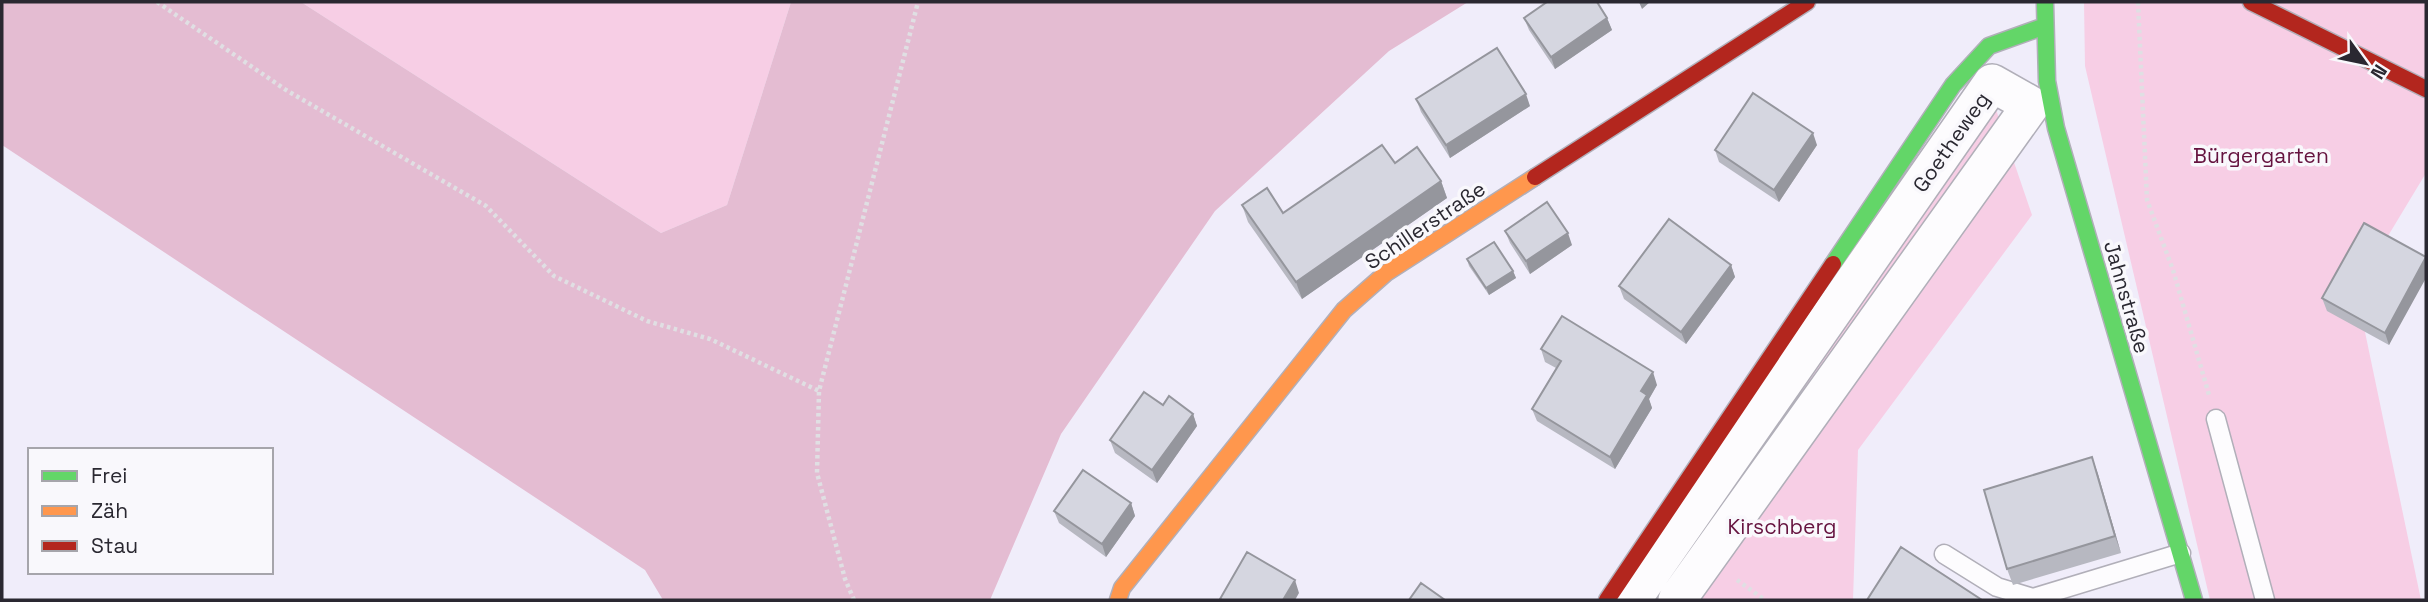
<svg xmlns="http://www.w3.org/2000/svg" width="2428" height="602" font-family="'Space Grotesk',sans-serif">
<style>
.green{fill:#f7cee5}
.forest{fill:#e4bcd2}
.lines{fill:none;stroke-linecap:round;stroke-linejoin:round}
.lane-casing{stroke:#b1afb9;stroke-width:21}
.street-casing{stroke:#b1afb9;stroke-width:40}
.fast-casing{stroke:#b1afb9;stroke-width:19}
.slow-casing{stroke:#b1afb9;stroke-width:19}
.jam-casing{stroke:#b1afb9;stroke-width:19}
.path{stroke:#e0dfe3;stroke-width:4.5;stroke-dasharray:3.5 3.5;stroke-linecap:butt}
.lane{stroke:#fdfcfe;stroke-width:18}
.street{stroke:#fdfcfe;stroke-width:37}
.fast{stroke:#63d668;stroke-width:16}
.slow{stroke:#ff974d;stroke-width:16}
.jam{stroke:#b3261e;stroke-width:16}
.wall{fill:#b7b8c1}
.shaded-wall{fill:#95969d}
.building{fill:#d5d6e0;stroke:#95969d;stroke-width:2}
.labels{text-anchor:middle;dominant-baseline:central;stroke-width:7;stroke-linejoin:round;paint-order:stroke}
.street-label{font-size:21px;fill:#2a2831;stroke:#f9f8fc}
.park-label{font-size:21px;fill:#65133f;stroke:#f9f8fc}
</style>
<rect width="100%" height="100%" fill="#f0edfa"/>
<path class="green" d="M301,2H791L727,205L661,233Z
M2084,2H2426V173L2356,289L2421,600H2210L2085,66Z
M1990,92L2032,215L1858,450L1853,600H1641Z"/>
<path class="forest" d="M2,2H301L661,233L727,205L791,2H1468L1389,51L1215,211L1061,434L990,600H663L645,570L2,145Z"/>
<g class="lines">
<g class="lane-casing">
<path id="lane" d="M2216,419L2265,600
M1944,554L1997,587L2033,598L2181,553"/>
</g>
<g class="street-casing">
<path id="street" d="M1632,600L1992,83L2031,105L1677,600"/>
</g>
<g class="fast-casing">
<path id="fast" d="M2045,4L2047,81L2056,128L2194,600
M1833,264L1953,85L1989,46L2045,26"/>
</g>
<g class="slow-casing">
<path id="slow" d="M1118,600L1122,588L1344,310L1386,273L1535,177"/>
</g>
<g class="jam-casing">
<path id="jam" d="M2251,2L2426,89
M1535,177L1807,2
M1607,600L1833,264"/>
</g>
<path class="path" d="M157,2L286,90L486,206L554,276L647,321L710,339L819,391
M2138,2L2147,200L2173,270L2209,395
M1737,580L1765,600
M854,600L845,579L817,473L819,391L918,2"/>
<use href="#lane" class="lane"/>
<use href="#street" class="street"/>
<use href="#fast" class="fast"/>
<use href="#slow" class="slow"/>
<use href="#jam" class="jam"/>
</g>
<path class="wall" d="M1524,18H1607L1612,30L1555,69L1529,30Z
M1416,99L1530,106L1450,158L1421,112Z
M1817,145L1779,202L1719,162L1715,150Z
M1395,163L1441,181L1447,198L1302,299L1248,222L1242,205L1283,213Z
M1505,231L1572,245L1530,274L1510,243Z
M2426,257L2389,345L2327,311L2322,298Z
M1467,259L1513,271L1516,278L1489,295L1469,266Z
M1731,265L1735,277L1686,344L1624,299L1619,286Z
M1541,349L1657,385L1649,399L1652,408L1615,469L1537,421L1532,409L1556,368L1545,362Z
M1163,405L1193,414L1197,426L1157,483L1115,453L1110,440Z
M2092,457L2121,553L2013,585L2007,569Z
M1131,503L1135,516L1106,557L1059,523L1054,511Z"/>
<path class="shaded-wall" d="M1639,2H1650L1642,9Z
M1607,18L1612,30L1555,69L1551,57Z
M1526,94L1530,106L1450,158L1446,145Z
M1813,133L1817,145L1779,202L1774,190Z
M1441,181L1447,198L1302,299L1296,282Z
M1568,233L1572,245L1530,274L1526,261Z
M2426,257V278L2389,345L2385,333Z
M1731,265L1735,277L1686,344L1681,332Z
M1513,271L1516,278L1489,295L1486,288Z
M1653,372L1657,385L1649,399L1652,408L1615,469L1610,457L1641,391Z
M1193,414L1197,426L1157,483L1152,470Z
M2092,457L2098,474L2121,553L2115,536Z
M1131,503L1135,516L1106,557L1102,544Z
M1295,580L1299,593L1295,600H1283Z"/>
<path class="building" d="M1547,2H1597L1607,18L1551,57L1524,18Z
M1497,48L1526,94L1446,145L1416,99Z
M1753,93L1813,133L1774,190L1715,150Z
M1382,145L1395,163L1417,147L1441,181L1296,282L1242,205L1267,188L1283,213Z
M1547,202L1568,233L1526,261L1505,231Z
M1669,219L1731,265L1681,332L1619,286Z
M2364,223L2426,257L2385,333L2322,298Z
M1494,242L1513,271L1486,288L1467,259Z
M1562,316L1653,372L1641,391L1647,395L1610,457L1532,409L1561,361L1541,349Z
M1144,392L1163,405L1169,396L1193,414L1152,470L1110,440Z
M2092,457L2115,536L2007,569L1984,490Z
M1083,470L1131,503L1102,544L1054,511Z
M1901,547L1982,600H1867Z
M1247,552L1295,580L1283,600H1222L1220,599Z
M1421,583L1445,600H1409Z"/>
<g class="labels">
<g class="street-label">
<text transform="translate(1951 142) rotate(-55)">Goetheweg</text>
<text transform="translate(1425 225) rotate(-34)">Schillerstraße</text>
<text transform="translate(2127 297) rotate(74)">Jahnstraße</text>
</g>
<g class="park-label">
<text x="2261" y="155">Bürgergarten</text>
<text x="1782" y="526">Kirschberg</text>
</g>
</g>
<rect width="2428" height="602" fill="none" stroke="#2a2831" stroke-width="7"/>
<rect x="28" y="448" width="245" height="126" fill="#f9f8fc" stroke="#a6a5ab" stroke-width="2"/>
<rect x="42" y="471" width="35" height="10" fill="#63d668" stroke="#a6a5ab" stroke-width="2"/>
<text x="91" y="483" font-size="21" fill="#2a2831">Frei</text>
<rect x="42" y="506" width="35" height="10" fill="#ff974d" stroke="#a6a5ab" stroke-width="2"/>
<text x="91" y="518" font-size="21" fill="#2a2831">Zäh</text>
<rect x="42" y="541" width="35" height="10" fill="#b3261e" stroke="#a6a5ab" stroke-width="2"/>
<text x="91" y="553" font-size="21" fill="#2a2831">Stau</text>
<g transform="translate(2365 63) rotate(123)" stroke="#f9f8fc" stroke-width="5" paint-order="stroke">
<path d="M0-5L12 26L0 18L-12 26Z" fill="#2a2831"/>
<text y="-10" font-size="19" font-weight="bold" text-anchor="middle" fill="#2a2831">N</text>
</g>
</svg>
